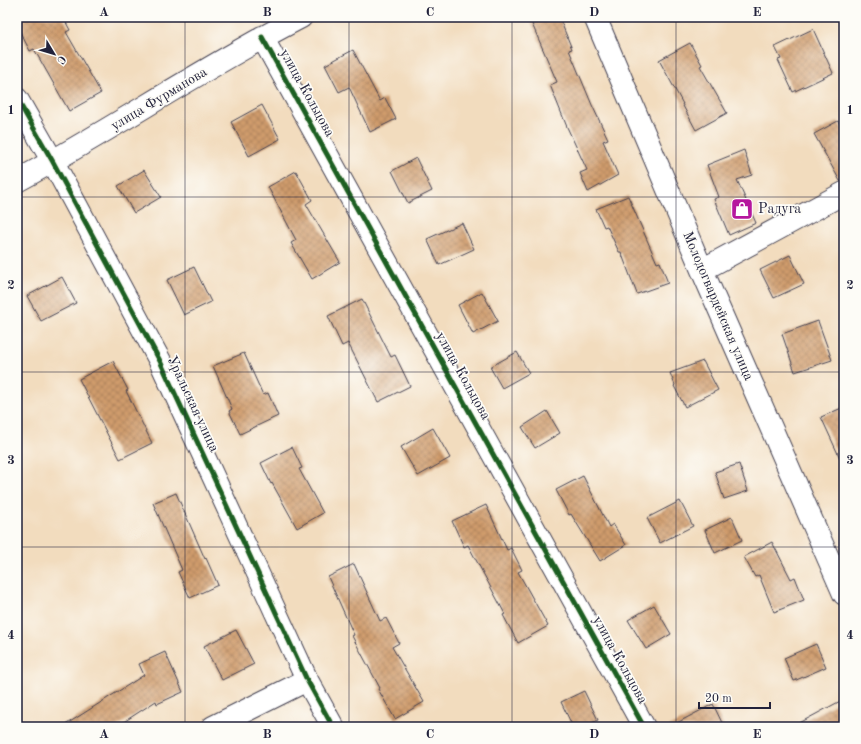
<svg xmlns="http://www.w3.org/2000/svg" width="861" height="744" font-family="'Old Standard TT',serif">
<style>
.building{fill:url(#building-cross-hatch)}
.lines{fill:none;stroke-linecap:round;stroke-linejoin:round}
.street-casing{stroke:#413e4f;stroke-width:24}
.street{stroke:#fff;stroke-width:22}
.cycleway-casing{stroke:#fdfcf7;stroke-width:8}
.cycleway{stroke:#1b5e20;stroke-width:5}
.grid{fill:none;stroke:#22223b;stroke-width:1;stroke-opacity:0.55}
.labels{text-anchor:middle;dominant-baseline:central;stroke-width:3.5;stroke-linejoin:round;paint-order:stroke}
.street-label{font-size:14px;fill:#22223b;stroke:#fdfcf7}
.poi-label{font-size:14px;fill:#22223b;stroke:#fdfcf7;text-anchor:start}
.neatline{fill:none;stroke:#22223b;stroke-width:1.5}
.grid-label{font-size:13px;text-anchor:middle;font-weight:bold;fill:#22223b}
</style>
<defs>
<pattern id="building-cross-hatch" width="8" height="8" patternUnits="userSpaceOnUse"><rect width="8" height="8" fill="#cf9b6c"/><path d="M0 0l8 8M0 8l8-8" fill="none" stroke="#a87e5a"/></pattern>
</defs>
<rect width="100%" height="100%" fill="#fdfcf7"/>
<filter id="ink" filterUnits="userSpaceOnUse"><feTurbulence type="fractalNoise" baseFrequency=".025" numOctaves="2"/><feDisplacementMap in="SourceGraphic" scale="8" xChannelSelector="R" yChannelSelector="G"/><feConvolveMatrix kernelMatrix="1 2 1 2 8 2 1 2 1" color-interpolation-filters="sRGB"/></filter>
<filter id="wash" filterUnits="userSpaceOnUse"><feTurbulence type="fractalNoise" baseFrequency=".012" numOctaves="4" result="noise"/><feDisplacementMap in="SourceGraphic" scale="16" xChannelSelector="R" yChannelSelector="G"/><feGaussianBlur stdDeviation="0.9" result="paint"/><feColorMatrix in="noise" values="0 0 0 0 0 0 0 0 0 0 0 0 0 0 0 0 0 1.4 0 .05"/><feComposite in="paint" operator="in"/></filter>
<g filter="url(#wash)">
<rect width="100%" height="100%" fill="#f2dcbe"/>
<g id="blocks">
<path class="building" d="M17,17H63L70,30L66,32L101,93L69,111L34,49L30,51L17,26Z
M529,17H559L572,49L569,50L592,105L608,139L603,141L618,175L588,192L580,173L587,170L567,127L550,85L557,82Z
M813,29L833,73L793,92L778,60L781,59L775,47Z
M690,43L702,65L700,66L727,113L696,130L682,104H683L659,60Z
M353,50L380,101L385,98L396,119L370,132L349,87L339,92L325,65Z
M262,105L280,139L249,156L231,122Z
M838,121L844,131V181H840L814,134Z
M744,150L752,175L737,180L756,223L729,235L714,199L719,197L707,165Z
M416,158L432,191L408,203L392,171Z
M144,170L161,197L134,213L118,186Z
M296,171L312,200L306,204L340,262L312,279L291,243L296,240L268,187Z
M628,196L657,263L660,262L668,283L637,294L621,252H619L607,226L604,227L596,209Z
M462,223L474,249L439,265L427,239Z
M790,255L804,284L774,298L760,270Z
M194,267L211,302L184,315L167,280Z
M62,277L76,303L41,321L27,296Z
M482,292L498,321L473,334L458,305Z
M362,299L391,357L395,355L410,386L378,402L348,343L342,346L328,316Z
M818,321L832,360L795,372L782,334Z
M517,352L529,373L502,388L490,367Z
M244,353L263,395L268,393L278,416L240,434L229,411L232,409L213,366Z
M113,361L128,390L126,391L152,443L120,459L79,379Z
M703,361L718,390L685,407L674,386L675,385L670,373Z
M844,407V467L821,417Z
M547,411L560,433L535,448L522,427Z
M433,428L450,458L418,476L401,447Z
M292,447L302,468L299,469L323,513L297,528L272,483L271,484L261,463Z
M739,464L748,491L724,499L715,472Z
M583,476L609,527L613,524L626,545L600,561L571,514L569,515L556,490Z
M176,493L205,559L206,558L218,585L190,598L178,572L182,570L153,503Z
M680,501L693,526L660,543L647,518Z
M486,505L507,550L511,548L522,570L518,572L548,626L518,643L503,615L505,614L468,545L464,547L452,521Z
M732,517L742,540L715,553L705,530Z
M772,542L791,579L795,577L804,600L774,612L759,575L755,577L744,557Z
M354,564L380,621L386,618L399,643L392,647L424,702L395,719L378,689L380,688L352,636L354,635L328,577Z
M654,605L671,634L646,649L628,620Z
M236,630L254,664L222,680L204,646Z
M816,644L826,667L794,681L784,658Z
M165,652L183,692L157,704L156,701L116,727H62L144,675L139,664Z
M584,691L598,720L584,727H573L561,702Z
M844,699V727H792Z
M713,704L724,727H669Z"/>
</g>
</g>
<g filter="url(#ink)">
<use href="#blocks" fill-opacity="0" stroke="#413e4f" stroke-width="1"/>
<g class="lines">
<g class="street-casing">
<path id="street" d="M595,17L702,270L844,594
M262,37L644,727
M17,99L53,162L160,361L307,680L333,727
M17,181C113,129 204,67 301,17
M702,270L844,193
M213,727L307,680"/>
</g>
<use href="#street" class="street"/>
<g class="cycleway-casing">
<path id="cycleway" d="M262,37L644,727
M17,99L53,162L160,361L307,680L333,727"/>
</g>
<use href="#cycleway" class="cycleway"/>
</g>
</g>
<path class="grid" d="M185,17V727M349,17V727M512,17V727M676,17V727M17,197H844M17,372H844M17,547H844"/>
<defs>
<g id="shop-square" transform="scale(1.15)"><rect x="-9" y="-9" width="18" height="18" rx="4" fill="#b5179e" stroke="#fdfcf7"/><path d="M-5-2.5h2.3a2.7 3.5 0 0 1 5.4 0H5L5.5 6h-11ZM-1.5-2.5h3a1.5 2.3 0 0 0-3 0Z" fill="#fff"/></g>
</defs>
<g fill-rule="evenodd">
<use href="#shop-square" x="742" y="209"/>
</g>
<g class="labels">
<g class="street-label">
<text transform="translate(307 93) rotate(61)">улица Кольцова</text>
<text transform="translate(159 99) rotate(-31)">улица Фурманова</text>
<text transform="translate(718 306) rotate(67)">Молодогвардейская улица</text>
<text transform="translate(463 376) rotate(61)">улица Кольцова</text>
<text transform="translate(193 404) rotate(65)">Уральская улица</text>
<text transform="translate(620 660) rotate(61)">улица Кольцова</text>
</g>
<g class="poi-label">
<text x="758" y="209">Радуга</text>
</g>
</g>
<rect width="861" height="744" fill="none" stroke="#fdfcf7" stroke-width="44"/>
<g transform="translate(54 54) rotate(128)" stroke="#fdfcf7" stroke-width="3" paint-order="stroke">
<path d="M0-3L7 15L0 10L-7 15Z" fill="#22223b"/>
<text y="-6" font-size="11" font-weight="bold" text-anchor="middle" fill="#22223b">С</text>
</g>
<path d="M699 702v6h71v-6" fill="none" stroke="#22223b" stroke-width="2"/>
<text x="705" y="702" font-size="12" fill="#22223b" stroke="#fdfcf7" stroke-width="3" paint-order="stroke">20 m</text>
<rect x="22" y="22" width="817" height="700" class="neatline"/>
<g class="grid-label">
<text x="104" y="16">A</text>
<text x="267" y="16">B</text>
<text x="430" y="16">C</text>
<text x="594" y="16">D</text>
<text x="757" y="16">E</text>
<text x="11" y="114">1</text>
<text x="850" y="114">1</text>
<text x="11" y="289">2</text>
<text x="850" y="289">2</text>
<text x="11" y="464">3</text>
<text x="850" y="464">3</text>
<text x="11" y="639">4</text>
<text x="850" y="639">4</text>
<text x="104" y="738">A</text>
<text x="267" y="738">B</text>
<text x="430" y="738">C</text>
<text x="594" y="738">D</text>
<text x="757" y="738">E</text>
</g>
</svg>
